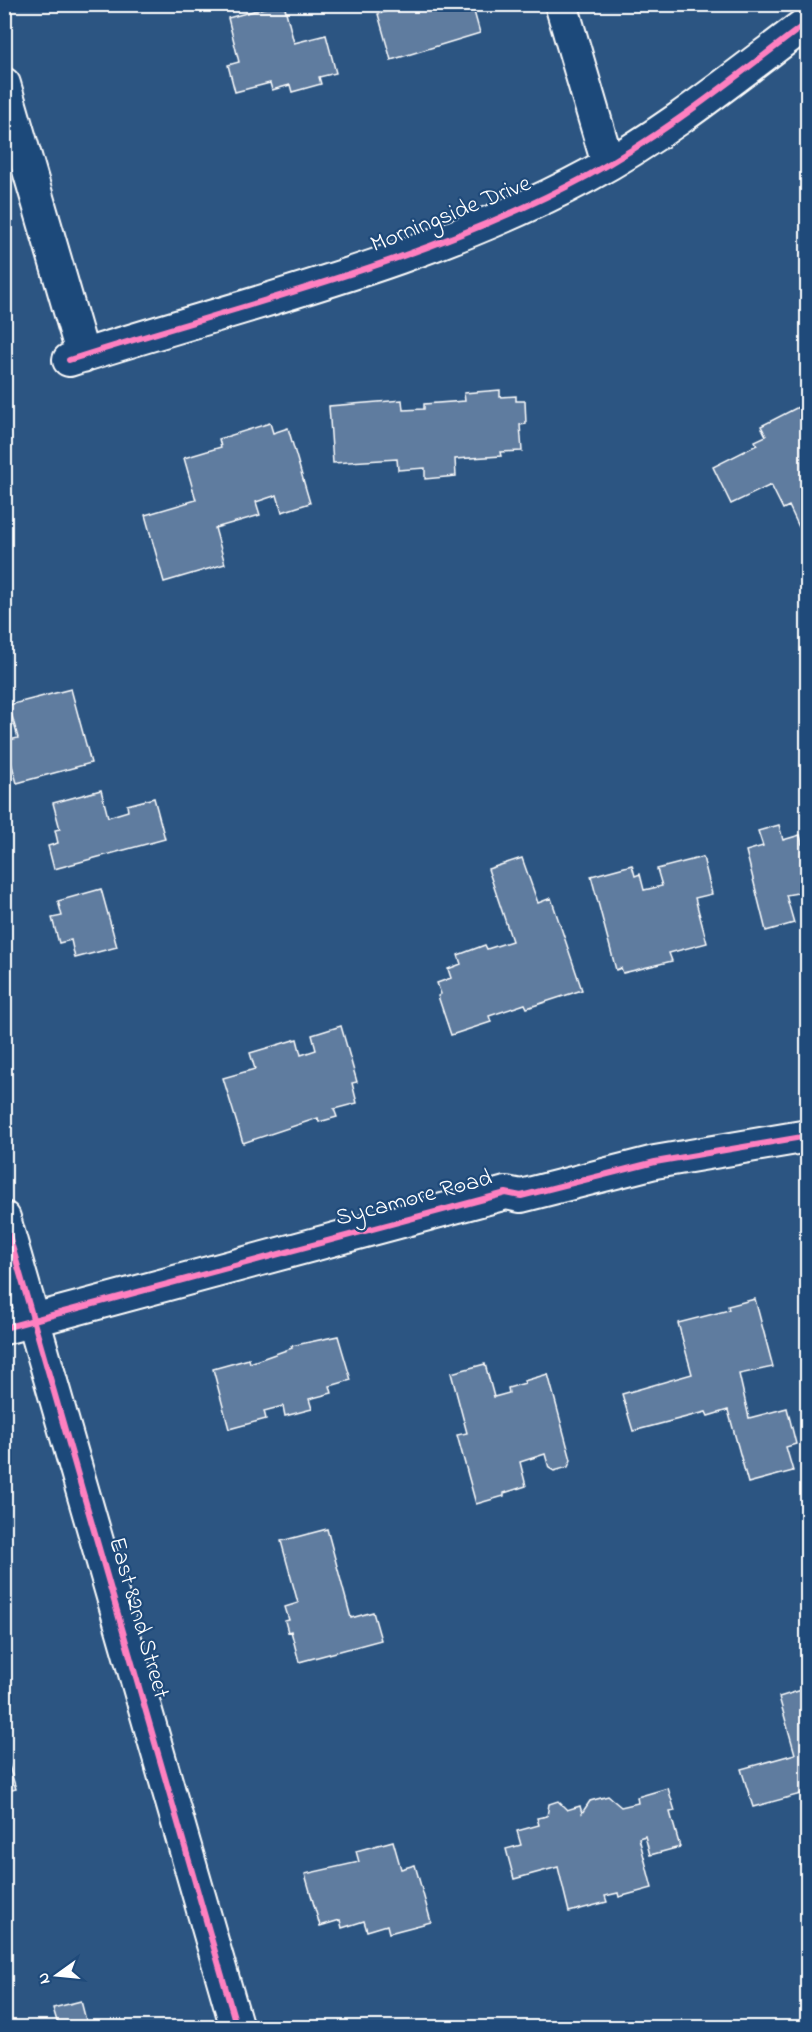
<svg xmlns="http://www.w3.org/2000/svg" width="812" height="2032" font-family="'Indie Flower',sans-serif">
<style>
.building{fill:#5e7c9f;stroke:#fff;stroke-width:1.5}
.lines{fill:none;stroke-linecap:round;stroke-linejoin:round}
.minor-casing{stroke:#fff;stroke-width:36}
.minor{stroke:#1f4a7a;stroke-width:32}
.cycleway-casing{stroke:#1f4a7a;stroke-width:10}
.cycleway{stroke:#ff80c0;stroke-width:6}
.labels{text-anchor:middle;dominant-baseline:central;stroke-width:4.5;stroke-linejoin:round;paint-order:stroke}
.street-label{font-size:24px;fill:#fff;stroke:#1f4a7a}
</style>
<rect width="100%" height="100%" fill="#2c5582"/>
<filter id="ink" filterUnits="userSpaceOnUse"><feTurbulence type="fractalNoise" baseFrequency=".0167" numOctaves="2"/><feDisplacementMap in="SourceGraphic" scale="12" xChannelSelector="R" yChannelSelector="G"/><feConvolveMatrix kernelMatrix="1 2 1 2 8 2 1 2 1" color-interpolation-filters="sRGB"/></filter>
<g filter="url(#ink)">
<path class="building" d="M279,4H284L294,43L326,35L336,73L319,77L321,84L292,92L290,85L272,90L270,83L235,92L228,65L239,62L228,18Z
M426,4V7L442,4L443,9L472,4L480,33L391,60L378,14L394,9L395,4Z
M500,390V397L516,396V401H525L526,424L520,425L522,451L500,452L501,456L455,459L456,476L425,479V468L398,470L397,459L333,463L329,406L402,400L403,410L424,409V404L465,401L464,393Z
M808,402V522L799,527L789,506L783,509L771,485L731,504L713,467L757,445L755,441L766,436L761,426Z
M270,423L273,433L288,428L310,503L282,512L277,495L256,502L260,515L215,528L225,564L164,582L145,515L196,500L184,458L221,447L219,439Z
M71,689L91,763L17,783L5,741L18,738L9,705Z
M101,790L108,817L128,811L127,805L154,798L165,839L54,869L48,846L58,843L55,830L60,829L53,803Z
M779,825L783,840L800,835L802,844L808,842V891L786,895L794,923L766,931L746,851L763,846L758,831Z
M703,857L712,894L695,898L707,943L669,953L672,961L623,973L621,968L616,970L591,876L632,865L635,876L640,874L644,890L662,886L657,869Z
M522,858L538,903L551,898L582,990L527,1008L525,1004L489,1016L491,1022L451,1035L438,996L441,994L437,983L451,978L448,969L461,964L458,955L485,945L487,949L512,941L488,869Z
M101,889L117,947L75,958L71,940L59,943L52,918L62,916L58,901Z
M341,1026L357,1082L352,1083L357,1103L334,1109L337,1117L319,1122L318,1118L243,1143L223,1078L255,1069L250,1053L297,1039L301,1055L316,1050L312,1035Z
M755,1299L773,1367L739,1374L749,1418L787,1408L796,1444L786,1447L793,1471L748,1483L728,1410L708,1416L706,1412L633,1431L622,1394L692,1374L678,1323L729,1310L728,1306Z
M338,1336L351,1380L330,1386L332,1393L309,1399L312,1409L285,1416L283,1406L264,1411L266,1419L229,1429L213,1369L249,1359L250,1363L292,1348L291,1346Z
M485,1364L494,1397L509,1393L508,1388L525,1383L524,1381L548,1374L571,1460L568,1467L554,1471L549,1468L545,1454L520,1462L526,1486L504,1493V1496L476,1504L457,1435L467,1433L451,1373Z
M327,1529L351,1618L373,1612L381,1640L299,1662L291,1631L288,1632L285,1621L289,1620L285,1607L298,1603L281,1541Z
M808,1688V1792L753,1807L741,1769L795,1754L779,1697Z
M7,1759L16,1789L4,1792V1760Z
M668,1788L675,1811L670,1812L680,1847L650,1855L645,1836L639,1838L652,1888L619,1897L618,1893L605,1896L607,1902L569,1912L558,1867L514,1879L506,1849L521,1845L517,1831L539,1825L537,1818L547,1816L549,1804L558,1801L567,1810L580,1806L582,1813L590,1801L608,1796L621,1807L638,1803L637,1797Z
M393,1841L401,1869L415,1865L431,1922L389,1933L387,1925L367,1931L364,1921L342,1928L340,1920L320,1926L305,1874L359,1862L356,1851Z
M81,2001L88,2028H59L53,2008Z"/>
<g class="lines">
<g class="minor-casing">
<path id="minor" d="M561,4L608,164
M4,84L83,356
M69,360C243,304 426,263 589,175C667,133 737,75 808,22
M4,1218L237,2028
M4,1328L506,1193L521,1196L655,1162L808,1136"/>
</g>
<use href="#minor" class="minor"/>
<g class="cycleway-casing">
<path id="cycleway" d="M69,360C243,304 426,263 589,175C667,133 737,75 808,22
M4,1218L237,2028
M4,1328L506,1193L521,1196L655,1162L808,1136"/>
</g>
<use href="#cycleway" class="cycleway"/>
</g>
</g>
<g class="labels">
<g class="street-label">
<text transform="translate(451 215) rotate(-22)">Morningside Drive</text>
<text transform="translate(414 1199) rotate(-15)">Sycamore Road</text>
<text transform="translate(138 1618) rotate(74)">East 82nd Street</text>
</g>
</g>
<rect width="812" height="2032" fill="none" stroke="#1f4a7a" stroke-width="24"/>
<rect x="12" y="12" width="788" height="2008" fill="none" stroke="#fff" stroke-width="2" filter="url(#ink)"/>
<g transform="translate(57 1975) rotate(255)" stroke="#1f4a7a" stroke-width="4.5" paint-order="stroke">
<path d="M0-4.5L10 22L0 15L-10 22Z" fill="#ffffff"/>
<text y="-9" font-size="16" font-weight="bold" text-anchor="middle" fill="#ffffff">N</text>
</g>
</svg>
